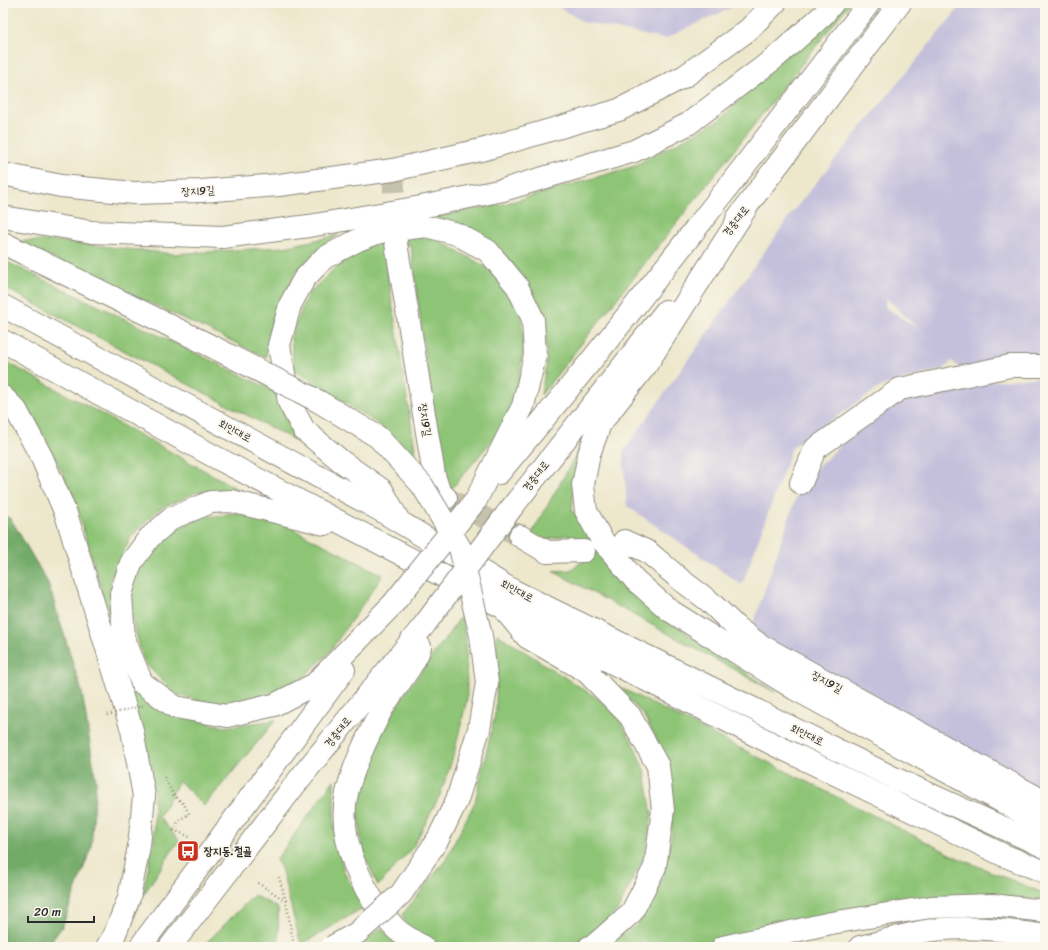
<svg xmlns="http://www.w3.org/2000/svg" width="1048" height="950" font-family="Sriracha,'Poor Story',sans-serif">
<style>
.industrial{fill:#c4c0db;fill-rule:evenodd}
.green{fill:#8ec476;stroke:#5c7850}
.forest{fill:#72aa67;stroke:#4e6a49}
.lines{fill:none;stroke-linecap:round;stroke-linejoin:round}
.minor-tunnel{stroke:#c6c1ac;stroke-width:22;stroke-dasharray:22 11;stroke-linecap:butt}
.minor-casing{stroke:#8c897c;stroke-width:24}
.major-casing{stroke:#8c897c;stroke-width:24}
.path{stroke:#8c897c;stroke-width:2.5;stroke-dasharray:1 3;stroke-linecap:butt}
.minor{stroke:#fff;stroke-width:22}
.major{stroke:#fff;stroke-width:22}
.major-bridge-casing{stroke:#8c897c;stroke-width:24;stroke-linecap:butt}
.path-bridge{stroke:#8c897c;stroke-width:2.5;stroke-dasharray:1 3;stroke-linecap:butt}
.major-bridge{stroke:#fff;stroke-width:22}
.labels{text-anchor:middle;dominant-baseline:central;stroke-width:3.5;stroke-linejoin:round;paint-order:stroke}
.street-label{font-size:11px;fill:#2b2b2b;stroke:#fbf7ec}
.poi-label{font-size:11px;font-weight:bold;fill:#2b2b2b;stroke:#fbf7ec;text-anchor:start}
</style>
<rect width="100%" height="100%" fill="#fbf7ec"/>
<filter id="ink" filterUnits="userSpaceOnUse"><feTurbulence type="fractalNoise" baseFrequency=".025" numOctaves="2"/><feDisplacementMap in="SourceGraphic" scale="8" xChannelSelector="R" yChannelSelector="G"/><feConvolveMatrix kernelMatrix="1 2 1 2 8 2 1 2 1" color-interpolation-filters="sRGB"/></filter>
<filter id="wash" filterUnits="userSpaceOnUse"><feTurbulence type="fractalNoise" baseFrequency=".012" numOctaves="4" result="noise"/><feDisplacementMap in="SourceGraphic" scale="16" xChannelSelector="R" yChannelSelector="G"/><feGaussianBlur stdDeviation="0.9" result="paint"/><feColorMatrix in="noise" values="0 0 0 0 0 0 0 0 0 0 0 0 0 0 0 0 0 1.4 0 .05"/><feComposite in="paint" operator="in"/></filter>
<g filter="url(#wash)">
<rect width="100%" height="100%" fill="#ede7cc"/>
<path class="industrial" d="M552,3H741L664,39L583,22Z
M963,3H1045V360L967,375L952,361L944,369L883,385L792,447L742,585L627,506L623,452L794,210ZM886,298L920,330L885,307Z
M1045,377V797L749,636L801,483L900,389Z"/>
<path class="green" d="M839,3H850L541,395L547,359L544,322L528,284L501,251L430,217L504,204L632,167L718,121Z
M339,235L331,239L297,270L272,320L266,357L16,241H57L173,254L284,247Z
M407,236L436,239L502,276L520,307L524,345L517,390L500,431L448,493L441,483L411,245L404,244L387,247L385,257L416,456L375,422L294,370L291,337L307,295L335,268L367,245Z
M3,260L274,391L298,442L3,287Z
M3,360L240,490L197,492L159,509L131,537L111,578L109,616L73,494L32,413L3,384Z
M590,430L576,465L572,510L624,583L689,635L775,692L553,571L570,570L585,560L584,544L567,535L540,541L531,535Z
M246,513L275,520L383,575L328,654L293,687L257,702L220,707L175,694L144,662L130,611L133,581L147,551L184,525L206,517Z
M462,615L466,642L467,699L454,754L440,795L413,847L378,886L362,849L356,790L368,756L391,713Z
M497,634L611,707L632,741L645,772L652,815L644,857L617,911L581,943L570,947H443L407,927L402,915L445,861L475,802L496,710Z
M121,667L139,692L172,714L225,727L276,720L204,806L179,781L159,817L179,840L142,897L154,840V790Z
M617,686L958,858L1045,894V899L949,898L899,903L689,947H600L637,925L663,877L672,833V788L666,756L644,716Z
M334,780V829L344,872L364,907L301,945L281,868L276,860Z
M254,895L278,908L279,947H202Z
M381,928L401,947H355Z"/>
<path class="forest" d="M3,515L11,519L48,583L82,692L96,782L91,848L62,927L47,947H3Z"/>
</g>
<g filter="url(#ink)">
<g class="lines">
<path class="minor-tunnel" d="M393,170L396,229
M446,498L520,536"/>
<g class="minor-casing">
<path id="minor" d="M3,174L61,186L134,193L201,191L279,185L393,170L485,149L619,110L685,76L748,30L775,3
M396,243L434,475L439,491L446,498
M801,483L815,449L900,389L1010,366H1045
M520,536L547,552L584,551
M624,541L648,552L681,580L709,601L736,627L760,645L1045,802
M860,947C880,942 900,936 920,932C961,924 1004,930 1045,936"/>
</g>
<g class="major-casing">
<path id="major" d="M746,208L646,365L600,424L589,454L583,485L586,511L602,540L635,580L669,610L795,689L1045,825
M3,217L92,232L223,237L309,226L421,207L503,190L634,151L688,124L775,58L823,15L833,3
M737,219L900,3
M3,243L215,348
M3,306L380,510L512,590L894,778L1045,847
M3,341L217,458L514,613L777,746L1003,855L1045,872
M3,397L16,410L42,458L66,514L132,730L144,796L139,846L129,898L114,936L107,947
M499,473C627,320 748,162 869,3
M506,515L666,311
M399,521L382,490L341,461L304,430L289,402L279,345L290,305L304,279L324,258L358,240L380,232L426,226L457,234L488,251L517,286L533,319L535,355L523,406L476,500
M325,524L231,501L211,502L172,518L149,538L131,563L121,594L124,639L142,683L175,707L227,716L274,705L315,684L393,604
M507,613L527,637L586,671L630,716L658,766L663,810L655,867L632,912L596,944L589,947
M420,647C416,663 391,693 382,709C368,736 354,764 347,793C336,840 364,896 395,928C403,936 414,941 423,947
M140,947L344,670
M170,947L301,777L425,624
M723,947L831,923L931,907L992,905L1045,911"/>
</g>
<path class="path" d="M164,777L174,796L184,804L189,814L179,820L174,830L192,838
M279,877L286,901L294,947
M258,883L286,901"/>
<use href="#minor" class="minor"/>
<use href="#major" class="major"/>
<g class="major-bridge-casing">
<path id="major-bridge" d="M215,348L318,401L378,437L422,485L460,548L481,636L487,683L479,729L457,800L438,839L401,894L357,933L332,947
M393,604L476,500
M425,624L506,515"/>
</g>
<path class="path-bridge" d="M107,715L145,705"/>
<use href="#major-bridge" class="major-bridge"/>
</g>
</g>
<defs>
<g id="bus-square" transform="scale(1.15)"><rect x="-9" y="-9" width="18" height="18" rx="4" fill="#c8321e" stroke="#fbf7ec"/><path d="M-5-6H5V4H4V6H2V4H-2V6H-4V4H-5ZM-3.5-4V0h7V-4ZM-3.5 1.2v1.5H-2V1.2ZM2 1.2v1.5H3.5V1.2Z" fill="#fff"/></g>
</defs>
<g fill-rule="evenodd">
<use href="#bus-square" x="188" y="851"/>
</g>
<g class="labels">
<g class="street-label">
<text transform="translate(198 191) rotate(-3)">장지9길</text>
<text transform="translate(736 221) rotate(-52)">경충대로</text>
<text transform="translate(425 420) rotate(81)">장지9길</text>
<text transform="translate(235 431) rotate(28)">회안대로</text>
<text transform="translate(536 476) rotate(-52)">경충대로</text>
<text transform="translate(517 591) rotate(28)">회안대로</text>
<text transform="translate(827 682) rotate(29)">장지9길</text>
<text transform="translate(338 732) rotate(-51)">경충대로</text>
<text transform="translate(807 735) rotate(26)">회안대로</text>
</g>
<g class="poi-label">
<text x="204" y="851">장지동.절골</text>
</g>
</g>
<rect width="1048" height="950" fill="none" stroke="#fbf7ec" stroke-width="16"/>
<path d="M28 916v6h66v-6" fill="none" stroke="#2b2b2b" stroke-width="2"/>
<text x="34" y="916" font-size="12" fill="#2b2b2b" stroke="#fbf7ec" stroke-width="3" paint-order="stroke">20 m</text>
</svg>
